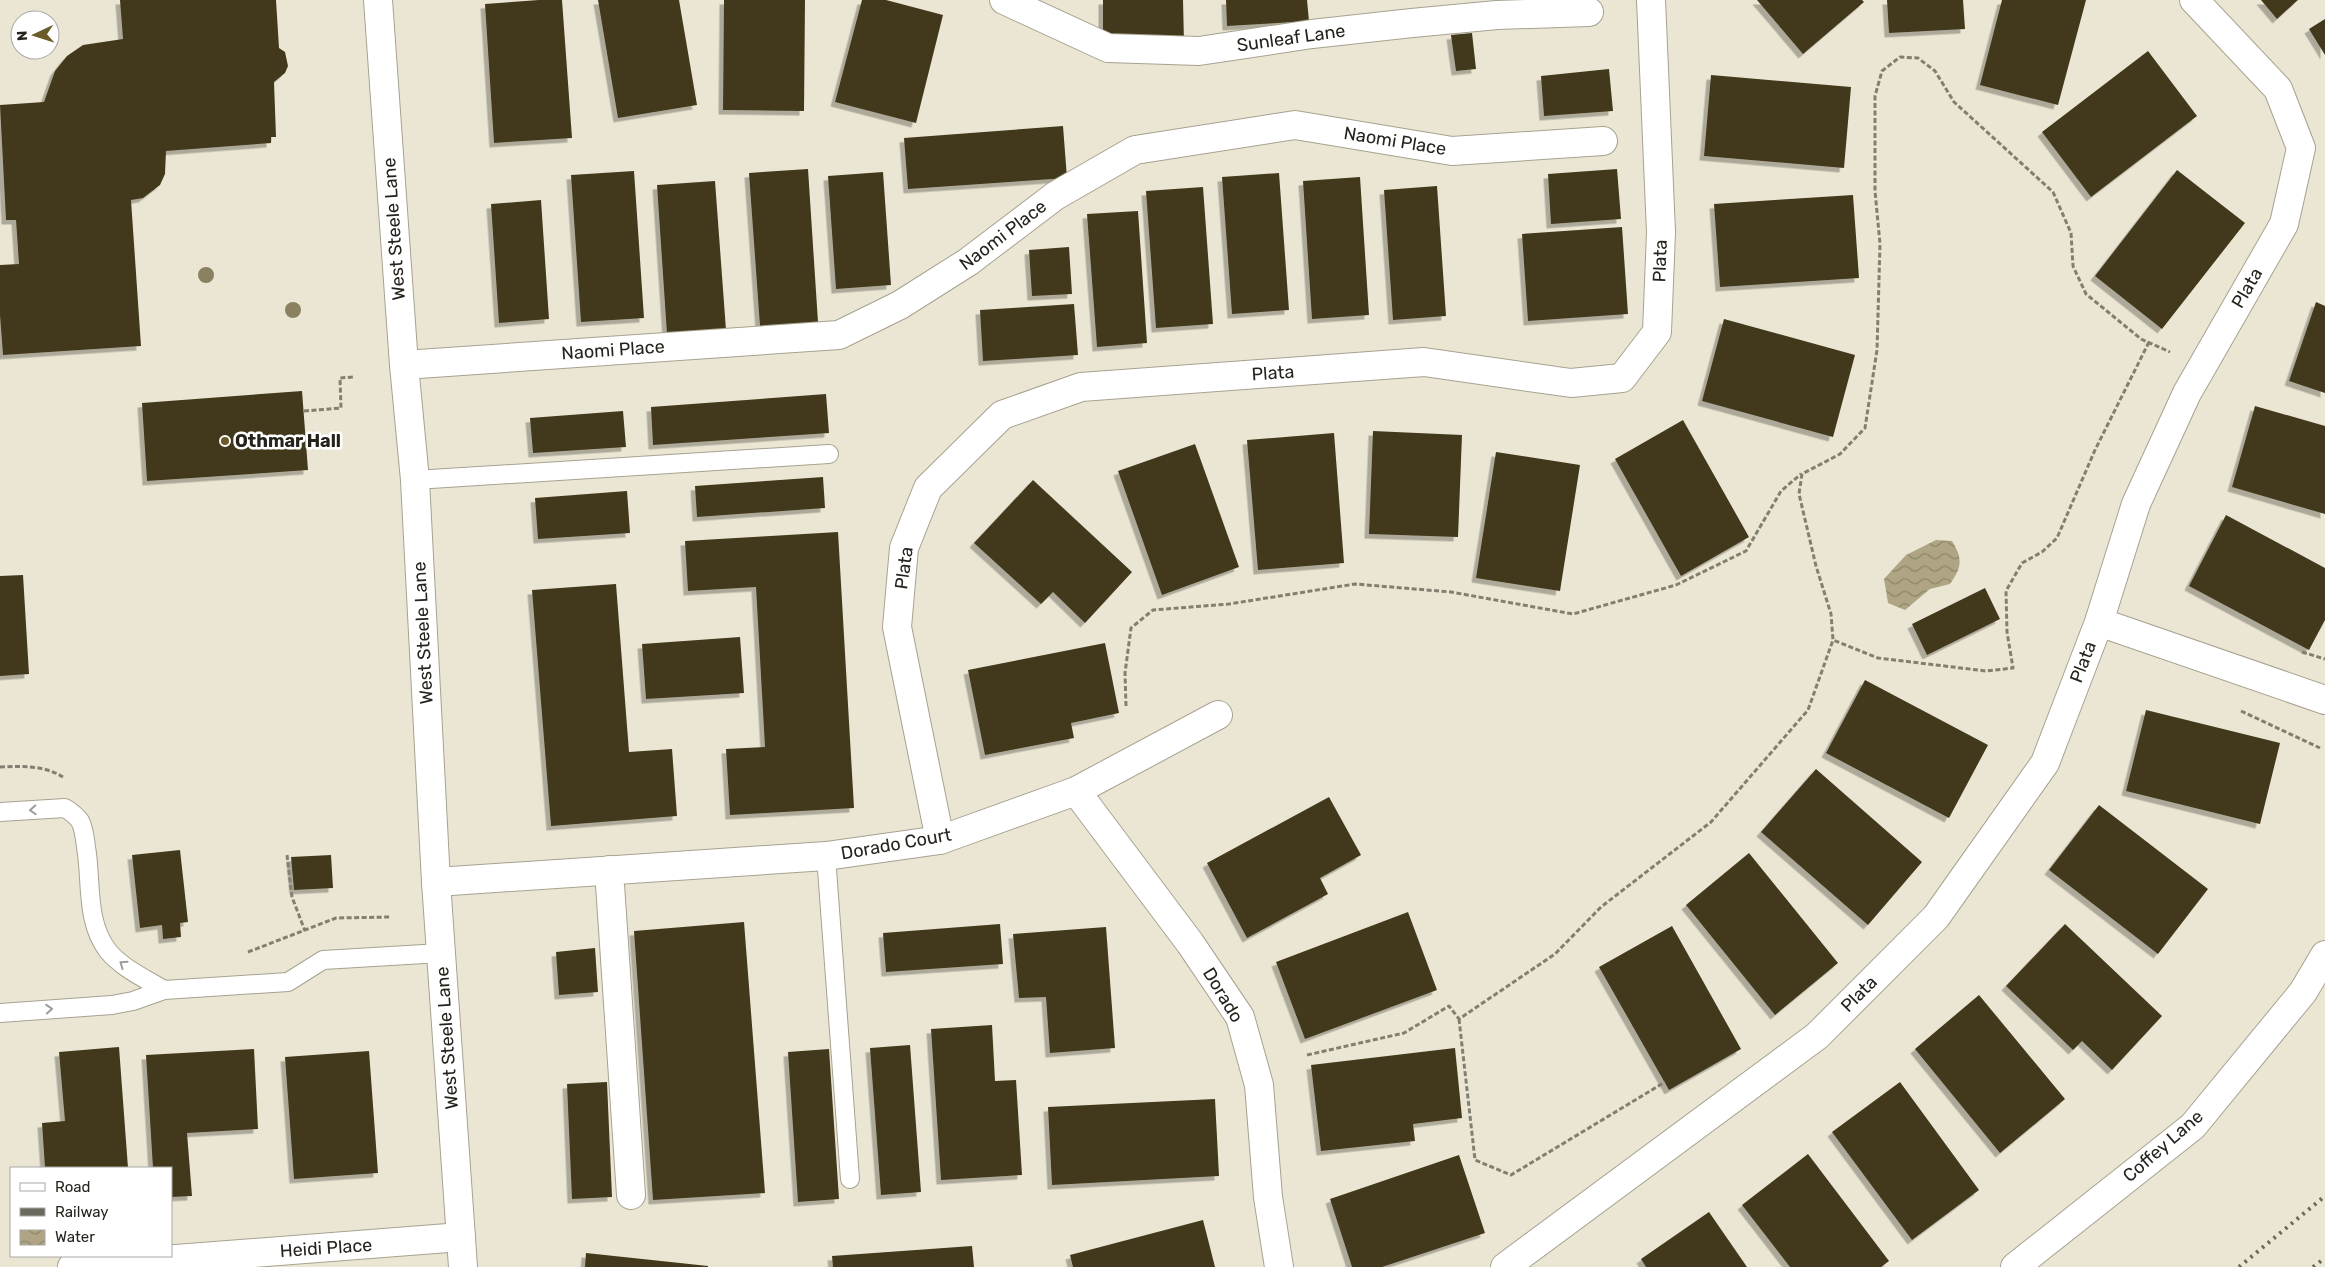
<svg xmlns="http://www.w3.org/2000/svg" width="2325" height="1267" font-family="Rubik,sans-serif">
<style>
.water{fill:url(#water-waves)}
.building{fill:#42391c;filter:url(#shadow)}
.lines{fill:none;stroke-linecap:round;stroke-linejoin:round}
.service-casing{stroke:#a7a290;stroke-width:20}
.minor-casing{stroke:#a7a290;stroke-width:30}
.tertiary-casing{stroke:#a7a290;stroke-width:30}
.path{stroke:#827f72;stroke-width:3;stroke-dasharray:5 2.5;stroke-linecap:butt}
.service{stroke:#fff;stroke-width:18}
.minor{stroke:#fff;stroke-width:28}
.tertiary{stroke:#fff;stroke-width:28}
.rail{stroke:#6b685d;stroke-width:4;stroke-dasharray:2.5 5;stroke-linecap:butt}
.tree{fill:#8a8160}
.oneway{stroke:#9d9c99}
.poi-dot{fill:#6a5b29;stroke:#fff;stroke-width:2}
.labels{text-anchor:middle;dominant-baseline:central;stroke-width:5;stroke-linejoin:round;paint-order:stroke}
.street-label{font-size:18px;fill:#25231c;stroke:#fff}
.poi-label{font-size:18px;font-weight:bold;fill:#25231c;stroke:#fff;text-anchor:start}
</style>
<defs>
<pattern id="water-waves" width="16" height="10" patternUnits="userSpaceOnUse" patternTransform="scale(1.25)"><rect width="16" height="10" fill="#afa584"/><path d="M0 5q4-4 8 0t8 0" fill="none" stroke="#8e866b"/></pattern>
<filter id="shadow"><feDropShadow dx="-4.5" dy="4.5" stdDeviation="0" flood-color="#0004"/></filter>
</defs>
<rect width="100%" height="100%" fill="#ebe6d3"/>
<path class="water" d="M1936,540L1952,541C1963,559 1962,567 1950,584L1930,589L1905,610L1888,603L1884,579L1906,555Z"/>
<path class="building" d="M120,0H276L279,48L285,52L288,66L285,73L274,82L276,137H271V143L166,151L165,174L160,185L143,198L131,200L141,346L3,355L0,315V265L19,264L16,220H6L0,105L44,102L55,71L67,56L83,45L123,39Z
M539,0H562L572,138L494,143L485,4Z
M598,0H679L697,105L618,118Z
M724,0H805L804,111L723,110Z
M862,0H886L943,15L916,123L835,102Z
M1103,0H1183L1184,43L1103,44Z
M1226,0H1307L1309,21L1227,26Z
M1757,0H1862L1864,2L1803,54Z
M1887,0H1963L1965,29L1889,33Z
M2002,0H2086L2058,105L1980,85Z
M2261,0H2298L2277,19Z
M2325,19V55L2309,29Z
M1472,33L1476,69L1456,71L1451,35Z
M2148,51L2197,116L2091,197L2042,132Z
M1609,69L1613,111L1544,116L1541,76Z
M1711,75L1851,87L1844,168L1704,156Z
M1063,126L1067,178L908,189L904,138Z
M808,169L818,322L760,326L749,173Z
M1617,169L1621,219L1551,224L1548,174Z
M2177,170L2245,223L2162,329L2095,276Z
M634,171L644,318L581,322L571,175Z
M883,172L891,285L836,289L828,176Z
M1279,173L1289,310L1232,314L1222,177Z
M1360,177L1369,315L1312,319L1303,181Z
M715,181L726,330L667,334L657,185Z
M1437,186L1446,316L1393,320L1384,190Z
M1203,187L1213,324L1156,328L1146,191Z
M1853,195L1859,278L1720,287L1714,204Z
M541,200L549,319L499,323L491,204Z
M1138,211L1147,343L1097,347L1087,214Z
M1622,227L1628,314L1528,321L1522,234Z
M1069,247L1072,294L1032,296L1029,250Z
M2316,302L2325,306V393L2289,381Z
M1074,304L1078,355L983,361L980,310Z
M1724,319L1855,355L1833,437L1702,401Z
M302,391L308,470L147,481L142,403Z
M826,394L829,433L653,445L651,407Z
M2255,406L2325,426V514L2232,487Z
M623,411L626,447L533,453L530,418Z
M1683,420L1749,537L1681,576L1615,459Z
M1373,431L1462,435L1458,537L1369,534Z
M1334,433L1344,563L1258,570L1247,440Z
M1195,444L1239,567L1162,595L1118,471Z
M1496,452L1580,465L1560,591L1476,578Z
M823,477L825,508L697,517L695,486Z
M1033,480L1132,572L1085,623L1053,592L1041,604L974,543Z
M627,491L630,533L538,539L535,498Z
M2226,515L2325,568V620L2309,650L2189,586Z
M838,532L854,808L730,815L726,749L765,747L756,587L688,591L685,541Z
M23,575L29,674L0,676V576Z
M616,584L629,752L672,749L677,816L551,826L532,590Z
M1985,588L2000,619L1927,655L1912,624Z
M740,637L744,693L646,699L642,644Z
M1105,643L1119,713L1071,723L1074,738L985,755L968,670Z
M1865,680L1988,745L1949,818L1826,753Z
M2146,710L2280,743L2260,824L2126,791Z
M1816,769L1922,862L1868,925L1761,832Z
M1329,797L1361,855L1320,878L1328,894L1247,938L1207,863Z
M2099,805L2208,889L2158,954L2049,870Z
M180,850L188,922L180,923L181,937L163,939L162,925L140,928L132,855Z
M1749,853L1838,963L1775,1015L1686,905Z
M331,855L333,888L294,890L291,857Z
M1408,912L1437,990L1305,1039L1276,962Z
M744,922L765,1193L653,1200L634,931Z
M1000,924L1003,964L886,972L883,933Z
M2065,924L2162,1016L2112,1070L2082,1041L2073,1050L2006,986Z
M1672,926L1741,1049L1669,1090L1599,967Z
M1106,927L1115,1048L1050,1053L1046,997L1019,998L1013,934Z
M595,948L598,992L559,995L556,952Z
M1979,995L2065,1099L2000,1153L1915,1049Z
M992,1025L995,1081L1016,1080L1022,1175L941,1180L931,1029Z
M910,1045L921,1192L881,1195L870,1048Z
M119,1047L128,1168H45L42,1123L65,1121L59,1052Z
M1455,1048L1462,1118L1413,1124L1415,1141L1321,1151L1311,1065Z
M254,1049L258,1129L187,1133L192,1196L171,1197V1168H153L146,1055Z
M829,1049L839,1199L798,1202L788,1052Z
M369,1051L378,1173L294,1179L285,1057Z
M607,1082L612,1197L572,1199L567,1084Z
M1900,1082L1979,1190L1912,1240L1832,1132Z
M1215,1099L1219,1176L1052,1185L1048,1107Z
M1808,1154L1889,1261L1881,1267H1790L1742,1205Z
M1459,1155L1485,1233L1382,1267H1352L1330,1199Z
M1709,1212L1747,1267H1646L1641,1259Z
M1203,1220L1215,1267H1073L1070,1255Z
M972,1246L974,1267H833L832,1256Z
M586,1253L708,1266V1267H585Z"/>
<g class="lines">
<g class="service-casing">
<path id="service" d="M415,480L829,454
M0,812L65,808C71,812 76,815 80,821C84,828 85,839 86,847C92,881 85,921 108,951C122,968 146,979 164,990
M826,856L850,1179
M0,1013L112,1005L133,1001L164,990L288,982L323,960L441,953"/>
</g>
<g class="minor-casing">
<path id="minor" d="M1004,0L1108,48L1199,51L1312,34L1412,23L1497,15L1589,12
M404,365L839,335L900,305L968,262L1055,196L1135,150L1295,125L1452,151L1603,141
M2099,622L2325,700
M1076,791L1190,943L1240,1017L1259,1085L1268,1197L1279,1267
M940,840L897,627L904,548L928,488L1002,415L1081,387L1424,362L1571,383L1622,378L1657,332L1661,232L1651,0
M609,870L631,1195
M436,882L826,856L940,840L1076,791L1218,715
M72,1267L461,1237
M1505,1267L1817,1036L1936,917L2045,763L2099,622L2136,504L2187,393L2284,224L2301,148L2278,89L2194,0"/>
</g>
<g class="tertiary-casing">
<path id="tertiary" d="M378,0L404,365L415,480L436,882L463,1267
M2015,1267L2193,1126L2303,992L2325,955"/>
</g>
<path class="path" d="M2149,342L2095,450L2057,538L2042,552L2022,563L2006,591L2007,632L2013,668L1986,671L1878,658L1833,640L1831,614L1816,566L1799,494L1802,474L1840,454L1865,428L1877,350L1880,244L1875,191V96L1882,71L1900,57L1918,58L1935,71L1954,102L2053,192L2071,233L2073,266L2086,294L2141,339L2170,352
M304,411L341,408L340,378L353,377
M2302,652L2325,659
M1126,706L1125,673L1131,628L1153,610L1229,604L1355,584L1451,592L1573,614L1676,585L1746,551L1781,491L1801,474
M2241,711L2320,748
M0,767C21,766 44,765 63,777
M287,855L292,897L305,931
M248,952L336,918L391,917
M1459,1019L1475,1160L1511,1175L1665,1082
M1307,1055L1404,1033L1449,1006L1459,1019L1555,954L1601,907L1711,822L1808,710L1833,640"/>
<use href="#service" class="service"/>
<use href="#minor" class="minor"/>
<use href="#tertiary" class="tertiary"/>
<path class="rail" d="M2239,1267L2325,1196
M2313,1267L2325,1258"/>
</g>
<g class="tree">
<circle cx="206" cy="275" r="8"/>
<circle cx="293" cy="310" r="8"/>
</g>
<defs><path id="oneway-chevron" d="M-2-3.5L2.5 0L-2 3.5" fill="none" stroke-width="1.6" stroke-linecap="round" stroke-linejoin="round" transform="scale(1.25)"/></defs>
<g class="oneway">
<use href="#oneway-chevron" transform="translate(33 810) rotate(177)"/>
<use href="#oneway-chevron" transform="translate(123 964) rotate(-145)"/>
<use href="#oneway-chevron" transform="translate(49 1009) rotate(-4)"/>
</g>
<circle class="poi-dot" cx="225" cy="441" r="5"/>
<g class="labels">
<g class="street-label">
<text transform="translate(1291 38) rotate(-8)">Sunleaf Lane</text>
<text transform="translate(1395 141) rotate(9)">Naomi Place</text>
<text transform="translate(394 229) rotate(-94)">West Steele Lane</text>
<text transform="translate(1003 235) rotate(-37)">Naomi Place</text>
<text transform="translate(1660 261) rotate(-88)">Plata</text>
<text transform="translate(2247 288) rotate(-60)">Plata</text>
<text transform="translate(613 350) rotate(-4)">Naomi Place</text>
<text transform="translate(1273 373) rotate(-4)">Plata</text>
<text transform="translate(904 568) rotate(-82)">Plata</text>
<text transform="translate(423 633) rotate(-93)">West Steele Lane</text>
<text transform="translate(2083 662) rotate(-69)">Plata</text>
<text transform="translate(896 844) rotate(-10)">Dorado Court</text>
<text transform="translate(1859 994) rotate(-45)">Plata</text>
<text transform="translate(1223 995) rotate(59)">Dorado</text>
<text transform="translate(447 1038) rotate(-94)">West Steele Lane</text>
<text transform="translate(2163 1146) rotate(-41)">Coffey Lane</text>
<text transform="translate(326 1248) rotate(-4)">Heidi Place</text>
</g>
<g class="poi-label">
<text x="235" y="441">Othmar Hall</text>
</g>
</g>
<rect x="10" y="1167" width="162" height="90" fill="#ffffff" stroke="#a8a7a4"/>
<rect x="20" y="1183" width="25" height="8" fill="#ffffff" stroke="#a8a7a4"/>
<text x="55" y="1192" font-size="15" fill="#25231c">Road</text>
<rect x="20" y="1208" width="25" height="8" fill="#6b685d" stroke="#a8a7a4"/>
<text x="55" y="1217" font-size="15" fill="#25231c">Railway</text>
<rect x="20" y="1230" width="25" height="15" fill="url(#water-waves)" stroke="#a8a7a4"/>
<text x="55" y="1242" font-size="15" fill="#25231c">Water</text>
<g transform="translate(35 35) rotate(266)"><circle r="24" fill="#ffffff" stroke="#a8a7a4"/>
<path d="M0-4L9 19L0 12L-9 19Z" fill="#6a5b29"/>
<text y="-8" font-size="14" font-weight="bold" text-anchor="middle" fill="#25231c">N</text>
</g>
</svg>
